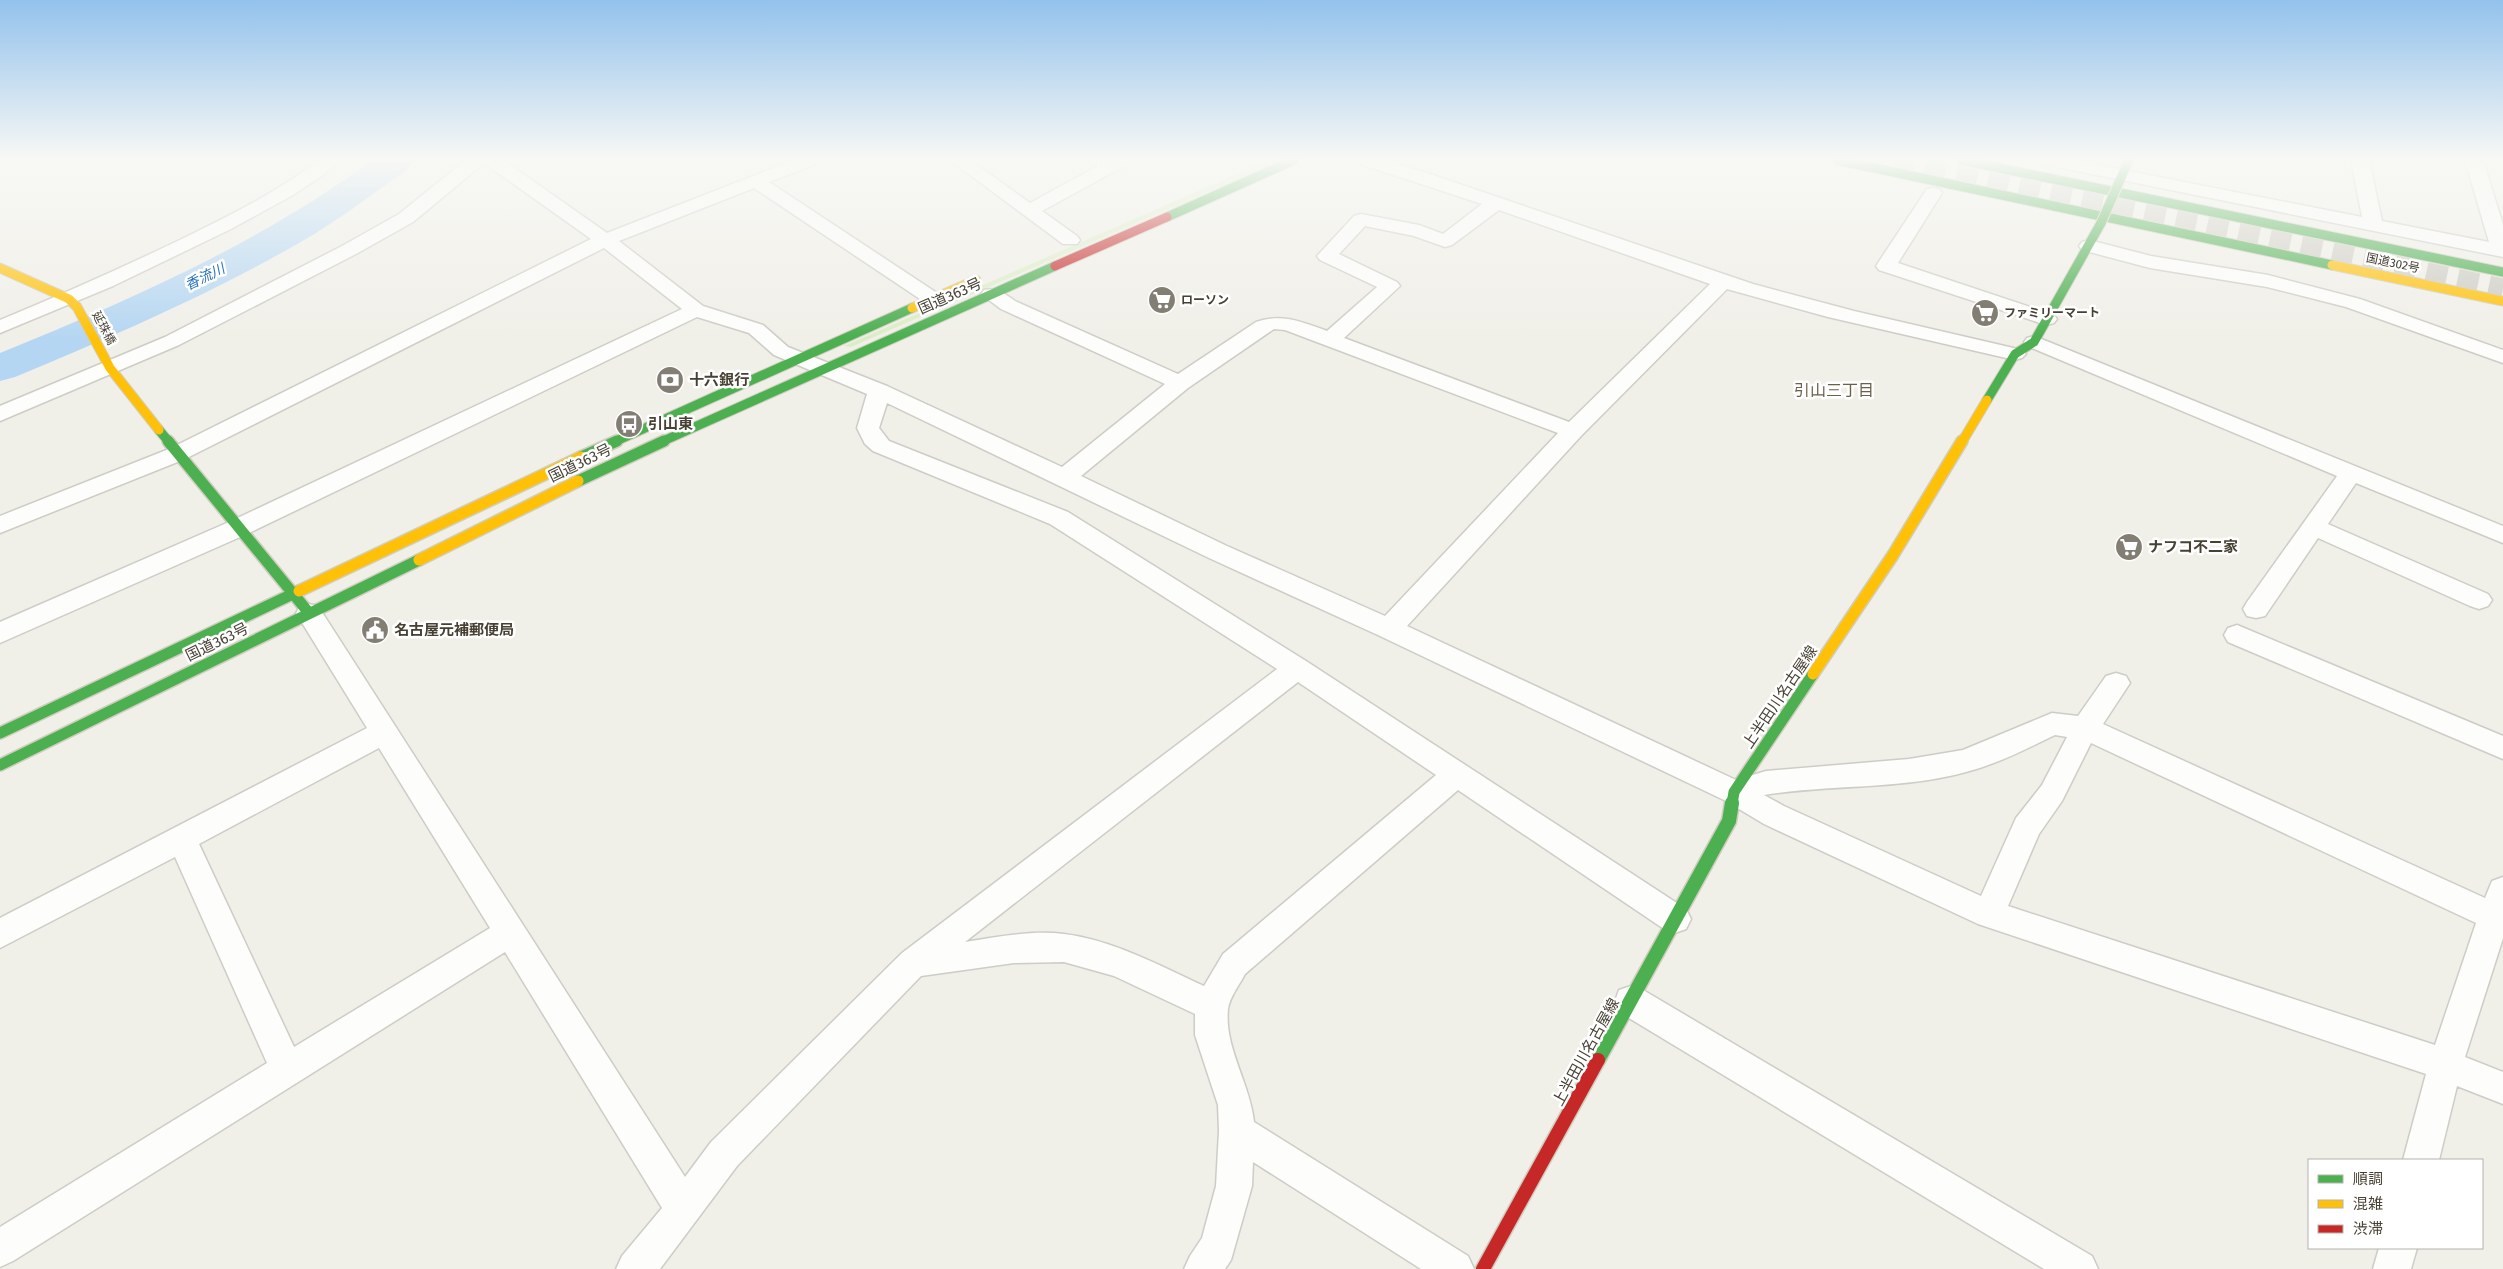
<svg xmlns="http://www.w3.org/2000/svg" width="2503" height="1269" font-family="'Fira Sans','Noto Sans JP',sans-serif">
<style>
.green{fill:#dbedc6}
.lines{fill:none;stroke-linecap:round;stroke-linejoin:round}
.river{fill:#b5d6f2;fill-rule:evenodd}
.highway-tunnel{stroke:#ceccc4;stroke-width:21;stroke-dasharray:21 11;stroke-linecap:butt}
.street-casing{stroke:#ceccc6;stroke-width:3}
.fast-far2-casing{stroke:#d0cdbf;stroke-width:11}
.fast-far1-casing{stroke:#d0cdbf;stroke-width:14}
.fast-casing{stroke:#d0cdbf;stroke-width:17}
.slow-far1-casing{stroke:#d0cdbf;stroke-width:11}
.slow-casing{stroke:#d0cdbf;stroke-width:14}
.jam-far1-casing{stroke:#d0cdbf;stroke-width:11}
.jam-casing{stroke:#d0cdbf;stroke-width:17}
.street{fill:#fdfdfc;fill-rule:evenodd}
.fast-far2{stroke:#4caf50;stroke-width:9}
.fast-far1{stroke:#4caf50;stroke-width:11}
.fast{stroke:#4caf50;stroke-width:14}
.slow-far1{stroke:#ffc107;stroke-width:9}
.slow{stroke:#ffc107;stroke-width:11}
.jam-far1{stroke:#c62828;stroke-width:9}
.jam{stroke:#c62828;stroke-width:14}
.fast-bridge-casing{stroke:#d0cdbf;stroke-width:11;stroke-linecap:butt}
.fast-bridge{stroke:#4caf50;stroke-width:9}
.labels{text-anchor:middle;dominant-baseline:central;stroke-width:5;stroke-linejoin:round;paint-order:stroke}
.far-street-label{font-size:12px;fill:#474134;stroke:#fff}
.far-poi-label{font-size:12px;font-weight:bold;fill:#474134;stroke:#fff;text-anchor:start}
.far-water-label{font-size:14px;font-style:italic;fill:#2571bb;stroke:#fff}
.street-label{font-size:15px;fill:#474134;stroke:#fff}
.poi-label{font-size:15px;font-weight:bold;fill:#474134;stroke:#fff;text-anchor:start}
.neighbourhood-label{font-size:16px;fill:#6b604a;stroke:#fff}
</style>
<rect width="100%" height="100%" fill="#f0efe8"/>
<path class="green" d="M1269,160H1281L851,347L844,346Z"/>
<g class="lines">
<path class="river" d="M373,160H414L409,168C378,190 348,213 316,233C220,290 118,334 15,377L0,381V353C131,300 259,243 373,160Z"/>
<path class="highway-tunnel" d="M1894,160L2503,289"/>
<g class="street-casing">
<path id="street" d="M319,160H339L323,175L293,195L231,229L113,286L0,333V320C63,294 126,266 188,236C233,214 279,191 319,160Z
M466,160H503L607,233L794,160H819L816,164L769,182L940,295L943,299L940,303L933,305L926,303L754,188L619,241L703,306L763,325L788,347L887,386L1062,467L1165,384L1001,309L981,294L984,290C997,287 1005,294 1015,301L1178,374L1256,322C1282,313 1302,322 1327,331L1377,287L1320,260L1317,256L1354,216L1361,214L1419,225L1443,234L1482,204L1360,164L1357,160H1384L1427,173L1753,284L1854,311L2022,350L2026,354L2022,358L2015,360L1828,317L1727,289L1581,436L1407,626L1736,780L1766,771L1909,759L1963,750L2052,713L2078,716L2106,676L2116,673L2126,676L2130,683L2103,724L2485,898L2492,881L2503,877V938L2465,1057L2503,1072V1104L2457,1086L2439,1160H2403L2426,1074L1978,924L1764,824L1724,800L1380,636L1209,558L887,403L879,428L889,441L1068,512L1306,661L1686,909L1691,919L1686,929L1675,933L1664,929L1458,790L1245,974C1240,984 1229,998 1228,1009C1224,1048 1250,1083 1254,1122L1468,1256L1474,1269H1421L1253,1162L1252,1186L1231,1260L1225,1269H1184L1190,1256L1202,1238L1216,1186L1219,1131L1218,1105L1195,1035V1014L1114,976L1064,962L1014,963L921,976L737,1166L660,1269H616L622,1256L662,1208L505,952L13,1261L0,1267V1227L267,1063L175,857L0,948V918L367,728L296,613L300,606L309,604L318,606L685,1177L711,1142L902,953L1277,669L1050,524L873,451L865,444L857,428L867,394L774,355L749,333L697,317L247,534L0,643V622L229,522L682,309L604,248L185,459L0,533V516L169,449L591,239L484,163L413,222L356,254L179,345L0,421V406L165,337L342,246L399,214ZM1499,210L1710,284L1569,422L1344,338L1400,286L1397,282L1339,254L1365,226L1414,236L1445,247L1452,245ZM1274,329L1285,330L1558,433L1385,616L1227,546L1081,476L1188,388ZM1298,682L1436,775L1223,954L1204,986C1160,966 1113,940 1064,934C1032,930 997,937 965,942ZM2055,735L2067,737L2042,785L2016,818L1981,896L1784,806L1764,795C1831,784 1901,790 1966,772C1997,764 2026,749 2055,735ZM2091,743L2476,923L2435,1045L2008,906L2039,834L2062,801ZM379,748L490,928L294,1047L199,844Z
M950,160H970L1030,203L1109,160H1131L1128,164L1042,211L1077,236L1080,240L1077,244H1063Z
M2038,160H2073L2362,217L2351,160H2369L2382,221L2489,242L2465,160H2483L2503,225V257L2047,165L2041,164Z
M1933,188L1939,189L1942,193L1898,263L2054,315L2057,319L2054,323L2047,325L2040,323L1879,270L1876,266L1927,189Z
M2089,240L2151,256L2268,275L2360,299L2503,350V363L2346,307L2267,287L2150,268L2082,250L2079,246L2082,242Z
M2034,336L2503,526V543L2356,483L2328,524L2488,594L2492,600L2488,606L2479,609L2470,606L2318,538L2265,616L2256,618L2247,616L2243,609L2247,602L2337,476L2027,346L2024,342L2027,338Z
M2237,625L2503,736V759L2228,642L2224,635L2228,628Z
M1631,986L1643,990L2092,1256L2098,1269H2044L1619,1012L1615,1001L1619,990Z
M2379,1248H2417L2411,1269H2373Z"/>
</g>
<g class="fast-far2-casing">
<path id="fast-far2" d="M1837,160L2332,265
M1961,160L2503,272
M2120,180L2129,160
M1167,217L1294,160
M1987,400L2015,354L2034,342L2101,223
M159,430L169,442
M614,442L912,308
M661,442L1055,266"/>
</g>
<g class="fast-far1-casing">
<path id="fast-far1" d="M168,441L309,613
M581,457L617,441
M578,481L664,441
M0,733L299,591
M0,765L419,560
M1732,804L1734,792L1813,674"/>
</g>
<g class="fast-casing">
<path id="fast" d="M1598,1060L1729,821L1732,803"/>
</g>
<g class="slow-far1-casing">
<path id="slow-far1" d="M2332,265L2503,301
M0,268L69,299L77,307L110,368L159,430
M912,308L976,280
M1962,442L1987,400"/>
</g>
<g class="slow-casing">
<path id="slow" d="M419,560L578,481
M299,591L581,457
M1813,674L1893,555L1962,441"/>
</g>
<g class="jam-far1-casing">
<path id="jam-far1" d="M1055,266L1167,217"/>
</g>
<g class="jam-casing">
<path id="jam" d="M1483,1269L1598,1060"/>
</g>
<use href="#street" class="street"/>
<use href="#fast-far2" class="fast-far2"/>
<use href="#fast-far1" class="fast-far1"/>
<use href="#fast" class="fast"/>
<use href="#slow-far1" class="slow-far1"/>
<use href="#slow" class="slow"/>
<use href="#jam-far1" class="jam-far1"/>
<use href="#jam" class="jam"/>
<g class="fast-bridge-casing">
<path id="fast-bridge" d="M2101,223L2120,180"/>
</g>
<use href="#fast-bridge" class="fast-bridge"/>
</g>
<linearGradient id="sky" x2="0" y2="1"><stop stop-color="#93c2ec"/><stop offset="0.47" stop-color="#f8f8f5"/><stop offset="1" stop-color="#f8f8f5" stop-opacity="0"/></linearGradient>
<rect width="2503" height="338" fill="url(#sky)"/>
<defs>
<g id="supermarket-disc" transform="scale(1.4375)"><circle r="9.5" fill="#827e73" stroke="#fff"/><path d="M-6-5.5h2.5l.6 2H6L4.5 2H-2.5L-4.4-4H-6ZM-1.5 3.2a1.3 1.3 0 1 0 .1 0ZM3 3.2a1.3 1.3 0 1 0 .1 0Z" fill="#fff"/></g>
<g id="bank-disc" transform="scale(1.4375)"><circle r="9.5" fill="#827e73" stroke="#fff"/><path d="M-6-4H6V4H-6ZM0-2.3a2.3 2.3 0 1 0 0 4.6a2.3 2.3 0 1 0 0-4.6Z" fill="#fff"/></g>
<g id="bus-disc" transform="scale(1.4375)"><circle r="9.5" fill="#827e73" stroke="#fff"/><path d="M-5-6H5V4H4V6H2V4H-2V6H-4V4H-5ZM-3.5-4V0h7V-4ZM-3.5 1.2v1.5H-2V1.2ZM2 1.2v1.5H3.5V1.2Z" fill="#fff"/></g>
<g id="civic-disc" transform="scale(1.4375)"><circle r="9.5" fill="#827e73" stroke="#fff"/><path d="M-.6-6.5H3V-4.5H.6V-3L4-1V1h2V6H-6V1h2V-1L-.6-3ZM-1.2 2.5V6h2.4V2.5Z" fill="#fff"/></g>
</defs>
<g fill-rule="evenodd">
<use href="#supermarket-disc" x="1162" y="300"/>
<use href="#supermarket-disc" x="1985" y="313"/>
<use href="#bank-disc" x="670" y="380"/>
<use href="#bus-disc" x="629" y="424"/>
<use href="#supermarket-disc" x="2129" y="547"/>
<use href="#civic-disc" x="375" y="630"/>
</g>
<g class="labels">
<g class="far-street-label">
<text transform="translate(2393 263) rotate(12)">国道302号</text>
<text transform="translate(104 328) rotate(62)">延珠橋</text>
</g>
<g class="far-poi-label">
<text x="1181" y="300">ローソン</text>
<text x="2004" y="313">ファミリーマート</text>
</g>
<g class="far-water-label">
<text transform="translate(205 277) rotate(-26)">香流川</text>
</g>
<g class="street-label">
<text transform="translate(950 296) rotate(-24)">国道363号</text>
<text transform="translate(580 463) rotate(-26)">国道363号</text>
<text transform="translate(217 642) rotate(-26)">国道363号</text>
<text transform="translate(1780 697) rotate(-56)">上半田川名古屋線</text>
<text transform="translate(1586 1052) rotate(-61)">上半田川名古屋線</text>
</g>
<g class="poi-label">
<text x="689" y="380">十六銀行</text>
<text x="648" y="424">引山東</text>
<text x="2148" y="547">ナフコ不二家</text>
<text x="394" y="630">名古屋元補郵便局</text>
</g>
<g class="neighbourhood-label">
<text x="1834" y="390">引山三丁目</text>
</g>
</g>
<rect x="2308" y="1159" width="175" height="90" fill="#ffffff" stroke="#b5b3ae"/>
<rect x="2318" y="1175" width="25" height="8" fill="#4caf50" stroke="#b5b3ae"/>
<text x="2353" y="1184" font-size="15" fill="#474134">順調</text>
<rect x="2318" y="1200" width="25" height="8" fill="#ffc107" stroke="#b5b3ae"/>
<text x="2353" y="1209" font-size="15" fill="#474134">混雑</text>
<rect x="2318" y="1225" width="25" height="8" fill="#c62828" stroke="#b5b3ae"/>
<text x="2353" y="1234" font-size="15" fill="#474134">渋滞</text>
</svg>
